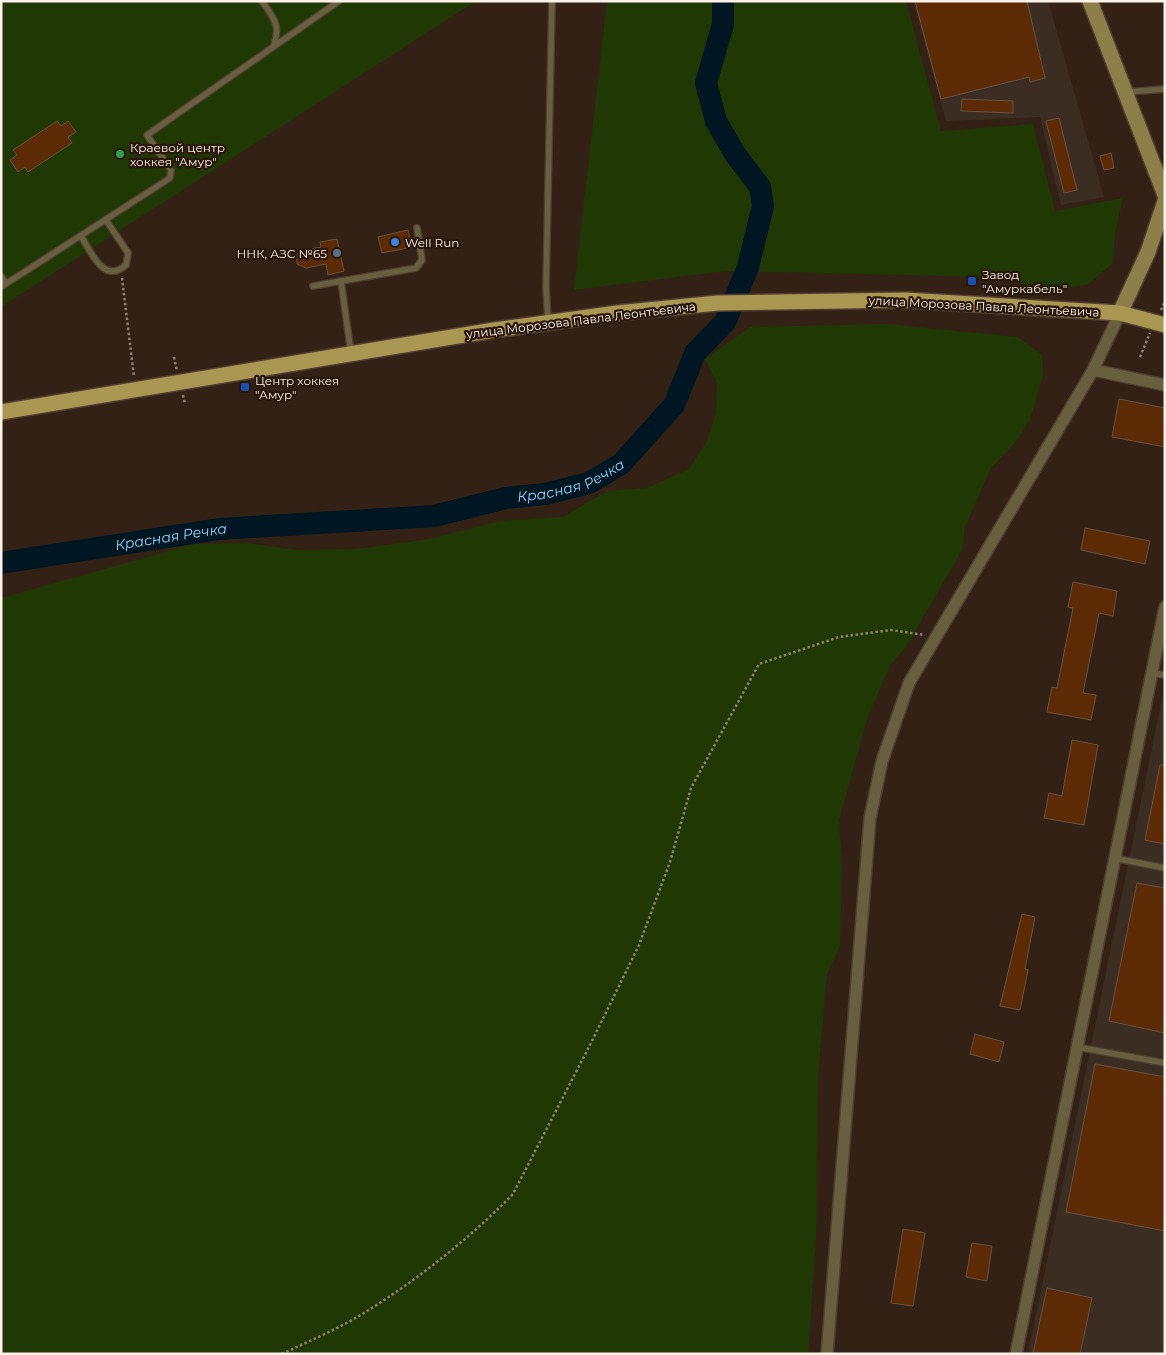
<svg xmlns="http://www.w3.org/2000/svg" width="1166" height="1355" font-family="Montserrat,sans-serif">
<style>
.industrial{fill:#3c2d22}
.green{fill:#203804}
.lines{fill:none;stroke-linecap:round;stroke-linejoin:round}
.river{stroke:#001623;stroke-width:22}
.building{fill:#5c2a04;stroke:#675245}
.lane-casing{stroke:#503e33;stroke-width:8}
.street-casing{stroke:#503e33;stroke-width:14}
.secondary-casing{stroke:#503e33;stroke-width:18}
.primary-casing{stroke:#503e33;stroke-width:18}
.path{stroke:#908075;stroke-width:2.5;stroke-dasharray:2.5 2.5;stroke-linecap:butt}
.lane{stroke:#685f3f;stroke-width:5.5}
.street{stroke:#685f3f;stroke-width:11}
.secondary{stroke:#8d7f4a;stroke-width:15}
.primary{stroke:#aa9752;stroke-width:15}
.leisure-dot{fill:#2e9e5b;stroke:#29170c;stroke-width:2}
.shop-dot{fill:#3f7fe0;stroke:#29170c;stroke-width:2}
.service-dot{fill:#5c6f8a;stroke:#29170c;stroke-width:2}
.transit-dot{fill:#1a4fb4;stroke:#29170c;stroke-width:2}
.labels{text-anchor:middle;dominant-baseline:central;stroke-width:4.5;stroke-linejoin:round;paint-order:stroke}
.poi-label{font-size:12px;fill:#fef1e9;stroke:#29170c;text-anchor:start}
.street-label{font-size:12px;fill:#fef1e9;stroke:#29170c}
.water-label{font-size:14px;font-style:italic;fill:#92d4f7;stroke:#29170c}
</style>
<rect width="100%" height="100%" fill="#342115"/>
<path class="industrial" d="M913,1H1048L1104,197L1061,205L1040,117L946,121Z
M1165,684V1354H1028Z"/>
<path class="green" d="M1,1H476L1,307Z
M607,1H906L941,131L1033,124L1055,211L1123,198L1115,233L1113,263L1087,285L1047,290L993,277L725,271L574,290Z
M887,324L1018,337L1042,355L1043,376L1030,420L1014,444L991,468L965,527L962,550L906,647L891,664L868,716L839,820L842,867L840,946L827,974L818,1077L816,1239L808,1354H1V598L194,544L248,543L297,550L356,549L429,539L500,521L563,517L607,491L647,488L689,469L707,441L716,413L717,384L705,359L750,327Z"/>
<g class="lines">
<path class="river" id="s1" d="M1,563L219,529L434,516L506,498L545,494L589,483L621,464L674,405L695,353L725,322L748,267L763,206L760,187L735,154L716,121L706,83L723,24V1"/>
</g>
<path class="building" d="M915,1H1027L1045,78L1030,82L1029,77L941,99Z
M962,99L1013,101V113L961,111Z
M1059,118L1077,190L1064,193L1046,121Z
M57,121L61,126L68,121L76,132L68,137L72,143L28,172L25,167L18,172L10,160L17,155L13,150Z
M1111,153L1114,168L1104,170L1100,156Z
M408,230L412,247L382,253L378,237Z
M337,239L344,271L328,275L326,264L306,268L297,264V254L301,251L321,247L320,242Z
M1119,399L1165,408V447L1112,437Z
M1085,528L1150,541L1145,564L1081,550Z
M1073,582L1117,591L1113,616L1099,613L1083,693L1096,695L1091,720L1047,712L1052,687L1057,688L1073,608L1068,607Z
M1072,740L1098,745L1084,825L1044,818L1049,793L1062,796Z
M1160,765H1165V844L1145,840Z
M1137,883L1165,888V1033L1109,1021Z
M1022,914L1035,917L1025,969L1028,970L1020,1010L1000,1006Z
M975,1034L1004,1042L999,1062L970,1054Z
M1095,1064L1165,1077V1231L1066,1212Z
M903,1229L925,1233L913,1306L891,1303Z
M972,1243L992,1246L987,1281L966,1277Z
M1047,1288L1092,1298L1080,1354H1033Z"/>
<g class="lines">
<g class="lane-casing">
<path id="lane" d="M262,1C273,18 281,24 274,45
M1127,92L1165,89
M81,236C91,252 104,285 126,265L128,253L106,220
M1,276L6,283
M341,281L351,353
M313,286L416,268L422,260L417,228
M1,287L170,178L171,170L147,135L339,1
M548,321L546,287L552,1
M1152,673L1165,675
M1114,858L1165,868
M1077,1047L1165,1063"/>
</g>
<g class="street-casing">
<path id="street" d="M1093,370L1165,385
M827,1354L870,818L882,761L909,683L1093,370L1120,313
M1016,1354L1165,607"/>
</g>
<g class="secondary-casing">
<path id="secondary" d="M1090,1L1165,195
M1120,313L1148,252L1165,201"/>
</g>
<g class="primary-casing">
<path id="primary" d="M1,412L494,330L617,313L718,303L906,300L1120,313L1165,325"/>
</g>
<path class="path" d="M122,278L134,377
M1161,310L1165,301
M174,357L177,371
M1140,357L1150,333
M183,395L185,404
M282,1354C309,1341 338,1329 364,1313C417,1280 469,1239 513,1194L593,1039L639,945L670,862L691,788L759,664L839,637L891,630L925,635"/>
<use href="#lane" class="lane"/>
<use href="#street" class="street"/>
<use href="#secondary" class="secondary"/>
<use href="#primary" class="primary"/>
</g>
<circle class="leisure-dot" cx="120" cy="154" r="5"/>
<circle class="shop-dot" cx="395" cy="242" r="5"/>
<circle class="service-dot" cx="337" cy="253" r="5"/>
<g class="transit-dot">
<rect x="967" y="276" width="10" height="10" rx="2.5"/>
<rect x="240" y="382" width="10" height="10" rx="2.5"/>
</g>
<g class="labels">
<g class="poi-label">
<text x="130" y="147">Краевой центр<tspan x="130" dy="14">хоккея "Амур"</tspan></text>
<text x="405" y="242">Well Run</text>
<text x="327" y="253" text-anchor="end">ННК, АЗС №65</text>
<text x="982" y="274">Завод<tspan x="982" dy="14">"Амуркабель"</tspan></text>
<text x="255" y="380">Центр хоккея<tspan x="255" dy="14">"Амур"</tspan></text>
</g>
<g class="street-label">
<text transform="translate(984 306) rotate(3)">улица Морозова Павла Леонтьевича</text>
<text transform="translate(581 320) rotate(-7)">улица Морозова Павла Леонтьевича</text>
</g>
<g class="water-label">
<text stroke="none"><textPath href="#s1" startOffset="578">Красная Речка</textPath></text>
<text stroke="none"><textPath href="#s1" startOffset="172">Красная Речка</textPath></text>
</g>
</g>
<rect width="1166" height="1355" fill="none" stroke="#fef1e9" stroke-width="5"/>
</svg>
